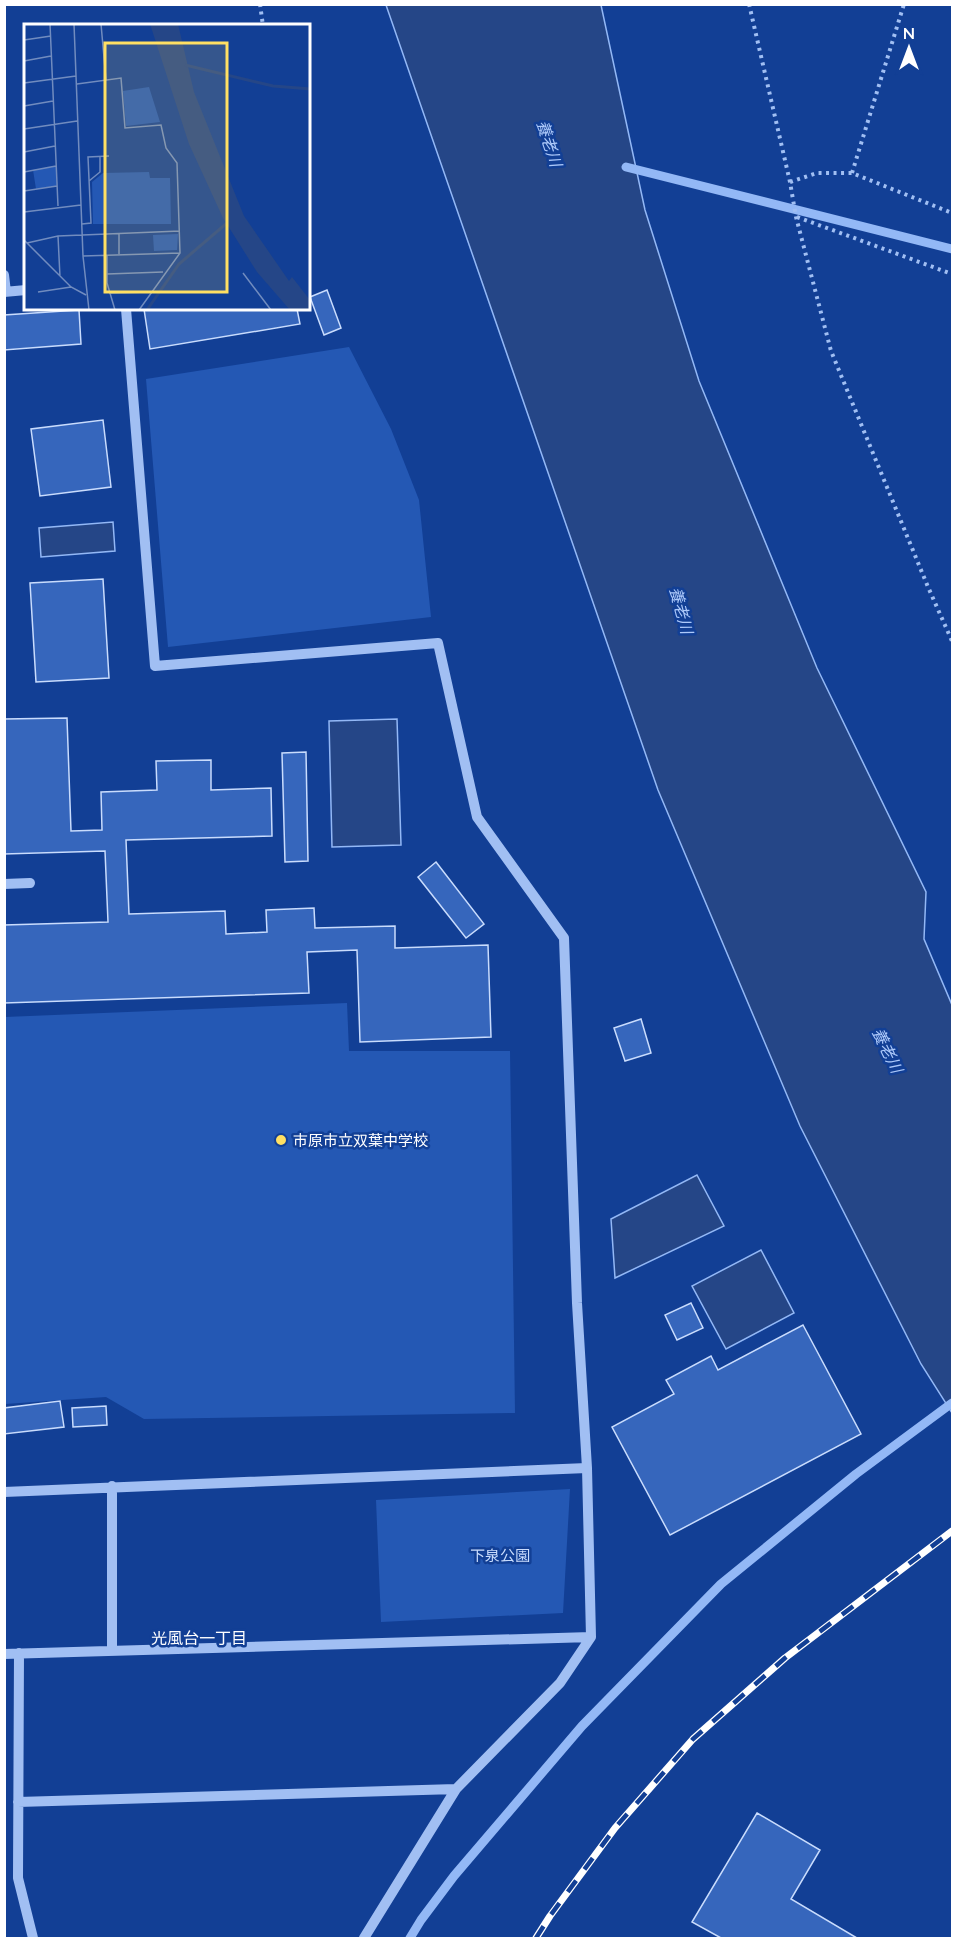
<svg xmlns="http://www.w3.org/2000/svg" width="957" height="1943" font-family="Lato,'Noto Sans JP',sans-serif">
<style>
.green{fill:#2458b4}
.water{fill:#254687;stroke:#93b8f6;stroke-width:1.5}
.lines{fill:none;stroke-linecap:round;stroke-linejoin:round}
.stream{stroke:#93b8f6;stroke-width:9}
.building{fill:#3666bc;stroke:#c9dcfd;stroke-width:1.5}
.path{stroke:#a1bff3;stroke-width:4;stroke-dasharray:3 4.5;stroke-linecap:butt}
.minor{stroke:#a1bff3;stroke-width:10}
.rail-casing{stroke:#fff;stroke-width:7}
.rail{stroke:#123f95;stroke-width:4.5;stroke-dasharray:14;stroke-linecap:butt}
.poi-dot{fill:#ffe063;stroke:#123f95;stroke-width:2}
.labels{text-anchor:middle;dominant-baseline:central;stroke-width:5;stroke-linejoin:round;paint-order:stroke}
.poi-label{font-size:15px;fill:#fff;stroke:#123f95;text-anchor:start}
.park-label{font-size:15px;fill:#c9dcfd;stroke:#123f95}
.water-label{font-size:16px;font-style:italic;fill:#adc9fa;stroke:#123f95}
.neighbourhood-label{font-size:16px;fill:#fff;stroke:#123f95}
.inset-river{fill:none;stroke:#254687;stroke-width:3}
.inset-road{fill:none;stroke:#718cbf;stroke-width:1.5}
.view{fill:#ffe063;fill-opacity:0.15;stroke:#ffe063;stroke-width:3}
.inset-edge{fill:none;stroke:#fff;stroke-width:3}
</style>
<rect width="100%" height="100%" fill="#123f95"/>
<path class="green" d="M349,347L391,429L419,500L431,617L168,647L146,379Z
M347,1003L349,1051H510L515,1413L144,1419L106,1397L5,1404V1017Z
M570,1489L563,1613L381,1622L376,1500Z"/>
<path class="water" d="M386,5H601L645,210L699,381L817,668L926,892L924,939L952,1005V1413L921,1364L800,1126L658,790Z
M113,522L115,551L41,557L39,528Z
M397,719L401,845L332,847L329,721Z
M697,1175L724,1226L615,1278L611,1219Z
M761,1250L794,1313L726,1349L692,1286Z"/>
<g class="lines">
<path class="stream" d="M626,167L952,249
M410,1938L421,1920L454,1876L582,1726L721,1584L856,1474L952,1403"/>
</g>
<path class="building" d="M327,290L341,328L324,335L310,297Z
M144,309H297L300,324L150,349Z
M79,310L81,344L4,350V315Z
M103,420L111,487L40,496L31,429Z
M103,579L109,678L36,682L30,583Z
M67,718L71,831L102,830L101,792L157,790L156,761L211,760V790L271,788L272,836L126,840L129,914L225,911L226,934L267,932L266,910L314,908L315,928L395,926V948L488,945L491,1037L360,1042L357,950L307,952L309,993L4,1003V925L108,922L105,851L4,854V719Z
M306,752L308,861L285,862L282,753Z
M436,862L484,924L466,938L418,877Z
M641,1019L651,1053L625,1061L614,1028Z
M691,1303L703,1328L677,1340L665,1315Z
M803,1325L861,1434L670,1535L612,1427L674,1394L666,1380L711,1356L718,1370Z
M60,1401L64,1427L4,1434V1408Z
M106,1406L107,1425L73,1427L72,1408Z
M757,1813L820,1850L791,1899L857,1938H721L692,1922Z"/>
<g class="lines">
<path class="path" d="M260,4L263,26
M749,4L790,182L796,217L831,351L928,587L952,641
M852,173L904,4
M790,182L817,173H852L952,213
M797,217L952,274"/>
<path class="minor" d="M4,275L6,292
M4,292L26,290
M126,309L155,666L438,643L477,817L564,938L577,1303L587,1468L591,1637L560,1683L456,1789L364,1938
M4,884L30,883
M112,1486V1650
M4,1492L587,1468
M19,1653L18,1878L33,1938
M4,1654L591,1637
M18,1802L456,1789"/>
<g class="rail-casing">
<path id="rail" d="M536,1938L550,1916L615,1828L693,1739L785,1658L952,1531"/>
</g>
<use href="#rail" class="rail"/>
</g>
<circle class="poi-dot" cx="281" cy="1140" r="6"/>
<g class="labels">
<g class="poi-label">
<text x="293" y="1140">市原市立双葉中学校</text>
</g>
<g class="park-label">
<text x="500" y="1555">下泉公園</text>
</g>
<g class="water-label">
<text transform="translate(550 143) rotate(72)">養老川</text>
<text transform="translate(682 610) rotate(75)">養老川</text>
<text transform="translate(888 1050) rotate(64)">養老川</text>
</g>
<g class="neighbourhood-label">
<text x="199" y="1637">光風台一丁目</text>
</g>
</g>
<g transform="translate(24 24)">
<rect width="286" height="286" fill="#123f95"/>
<path d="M125,63L136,98L102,102L99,67ZM32,142L33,162L12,165L9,146ZM125,148L126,154H146L147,200H69L68,158L79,149ZM154,210L153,226L130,227L129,211Z" fill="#2458b4"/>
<path d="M126,0H154L170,68L220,192L265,257L268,253L286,276V286H266L233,248L199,194L165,120Z" fill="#254687"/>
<path class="inset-river" d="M161,41L249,62L287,65M123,286L155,240L203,199"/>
<path class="inset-road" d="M26,0L34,182M50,0L59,232L65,286M77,0L82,56M0,16L27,12M0,37L27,32M0,59L52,52M53,60L97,54L101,104L137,101L142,124L153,139L156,229L115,286M0,82L29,77M0,105L53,97M0,128L31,122M0,148L32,142M65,157L76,148V132M0,167L33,162M0,188L57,181M58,200L67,199L64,133L85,132M95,209V230M34,212L36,253M0,216L47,263L62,271M3,219L34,212L156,207M83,231V259L91,286M59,232L156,229M219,249L247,286M83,250L139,248M14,268L47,263M85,269L127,268"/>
<path class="view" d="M81,19H203V268H81Z"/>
<rect width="286" height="286" class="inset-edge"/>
</g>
<rect width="957" height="1943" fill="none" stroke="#ffffff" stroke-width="12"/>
<g transform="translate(909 48)" stroke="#123f95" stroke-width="4.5" paint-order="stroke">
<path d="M0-4.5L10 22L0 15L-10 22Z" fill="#ffffff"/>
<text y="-9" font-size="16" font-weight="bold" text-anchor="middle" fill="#ffffff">N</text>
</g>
</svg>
